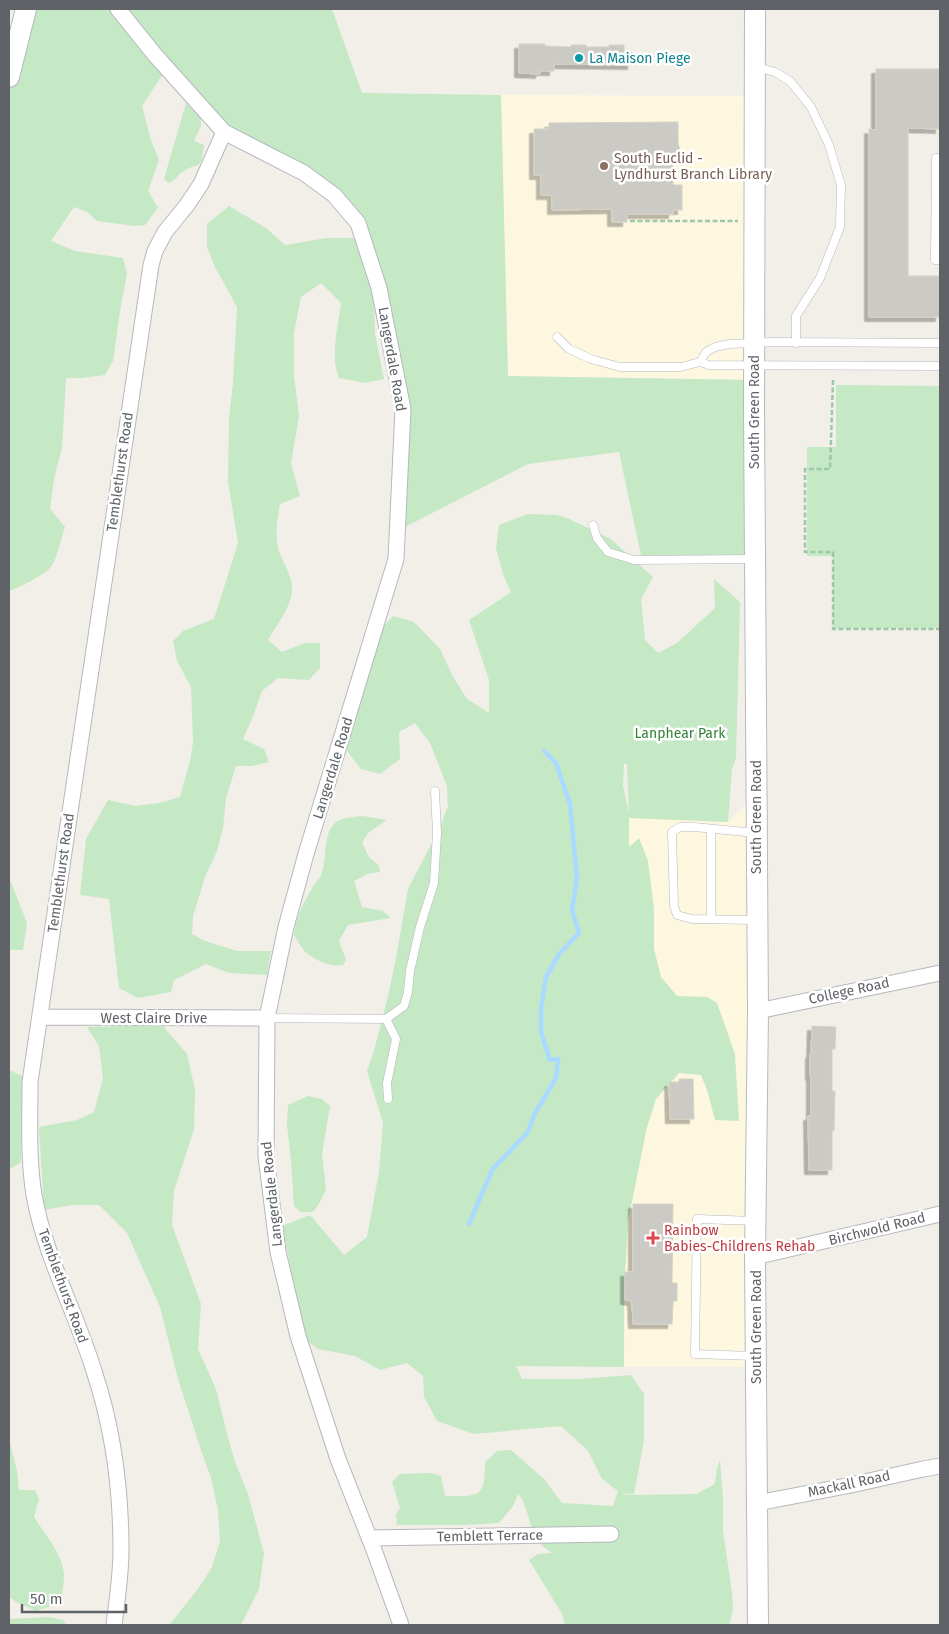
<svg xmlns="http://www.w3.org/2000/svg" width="949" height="1634" font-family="'Fira Sans',sans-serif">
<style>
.commercial{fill:#fef7e0}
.green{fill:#c5e8c5;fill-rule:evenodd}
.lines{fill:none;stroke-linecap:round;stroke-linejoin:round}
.stream{stroke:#aadaff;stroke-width:4.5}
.building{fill:#cccac5;stroke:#d6d1c6;filter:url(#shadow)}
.lane-casing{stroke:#b5b8bc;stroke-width:9}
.street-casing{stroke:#b5b8bc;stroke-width:17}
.secondary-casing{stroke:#b6babf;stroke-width:22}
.path{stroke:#9cc7a9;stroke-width:2.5;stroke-dasharray:5 2.5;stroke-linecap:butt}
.lane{stroke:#fff;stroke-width:8}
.street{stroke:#fff;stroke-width:15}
.secondary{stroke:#fff;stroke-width:20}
.culture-dot{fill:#0f9aa8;stroke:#fff;stroke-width:2}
.education-dot{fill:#8d6e63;stroke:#fff;stroke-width:2}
.health-dot{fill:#e0444e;stroke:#fff;stroke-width:2}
.labels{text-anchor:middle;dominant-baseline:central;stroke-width:5;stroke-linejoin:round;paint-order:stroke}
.culture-label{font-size:14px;fill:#0d838f;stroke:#fff;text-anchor:start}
.education-label{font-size:14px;fill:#785e54;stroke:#fff;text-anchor:start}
.street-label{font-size:14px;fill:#5f6368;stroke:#fff}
.park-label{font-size:14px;fill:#348238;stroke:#fff}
.health-label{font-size:14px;fill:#be3a42;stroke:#fff;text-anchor:start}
</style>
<defs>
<filter id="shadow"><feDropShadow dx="-4.5" dy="4.5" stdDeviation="0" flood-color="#0004"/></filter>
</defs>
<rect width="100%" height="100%" fill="#f1efe8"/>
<path class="commercial" d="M501,95L755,96L754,380L508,376Z
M756,794V1367H624L629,818L728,822Z"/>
<path class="green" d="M26,9H332L362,93L501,95L508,376L754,380L755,559L642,560L619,452L528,464L397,531L403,409L358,223L334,195L224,132L167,68L142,106L151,140L159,160L148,191L158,208L145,225L134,226L97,221L87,212L74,207L51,241L75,251L123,258L127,274L121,305L113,361L105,375L82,378H66L62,448L54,479L50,509L65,527C61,538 57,560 50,568C44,575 18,588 9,591V77Z
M186,103L201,118V126L194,141L204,145C201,174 198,160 181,173C175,177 178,179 169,183L164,179Z
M229,206L266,228L285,245L327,238H356L374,299L375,334L384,379L365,383L339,378C330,358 338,325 341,303L321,283L301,297L294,333V376L299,416L291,463L300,496L280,504C277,521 274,538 280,554C285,566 293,578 292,591C291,607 276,626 268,640L282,652L305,643H320V668L309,680L278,678L262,691L252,719L243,739L264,749L269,762L252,766H236L226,798L223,828L217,851L205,877L193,916L192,934L205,941L237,951H271L267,975L229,973L206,964L174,980L171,992L138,998L119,988L109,899L80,895L86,839L108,800L135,806L159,803L180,797L190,761L193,742L192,712L191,687L177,661L173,641L183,631L214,619L238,543L228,482L229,418L233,383L237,307L215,267L207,247V224Z
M836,385L940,386V628H833V556H807V447H836Z
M528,514L557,515L569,519L611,539L653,577L641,599L645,640L658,653L677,643L715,608L714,579L740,602L736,758L732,769L728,822L629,818V847L639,838L648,861L654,909V949L661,977L677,996L707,997L717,1003L735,1054L739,1121L715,1120L707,1090L701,1075L679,1073L656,1099L647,1127L628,1222L624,1293V1367L516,1366L522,1379H580L631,1375L644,1394V1440L634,1494L621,1493L628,1495L697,1494L715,1484L717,1468L720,1460L723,1497V1531L732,1593L733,1610L729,1625H565L562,1614L529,1560L538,1554L552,1553C548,1550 542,1546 539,1542C528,1529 530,1508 518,1494L513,1506L499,1523L465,1525H397L396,1515L400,1508L392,1482L400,1474L431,1473L441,1476L445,1496C479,1496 485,1499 485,1462L497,1451L511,1450L544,1479L562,1503L613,1506L618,1491L602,1479L588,1451L561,1426L474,1434L437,1421L424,1397L423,1376L407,1363L380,1370L355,1356L318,1349L305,1339L282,1226L310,1215L344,1255L367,1237L379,1172L383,1123L367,1071L374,1051L388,996L396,958L408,889L437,833L448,807L447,786L430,743L415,723L399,732L400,759L380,774L361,769L346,750L383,627L393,616L414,622L440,649L452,675L467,699L489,713V680L469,620L511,592L503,574L496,548L499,525ZM624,763L627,765L629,813L623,786Z
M363,816L387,820L368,833L362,843L369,857L379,866L380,872L367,874L354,881L362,907L383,911L391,918L348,925L339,941L346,960L343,965C331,967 317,961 308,954C302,950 298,941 294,935C296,915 304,902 314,885C317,881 321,877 322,872C327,859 323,835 334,824C340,817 355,817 363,816Z
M9,882H11L27,923L23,950H9Z
M162,1025L187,1054L195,1090L194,1129L174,1191L172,1225L201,1304L198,1349L216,1389L226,1430L235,1462L248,1494L264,1553L259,1589L241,1625H169L198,1589L212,1567L220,1541L218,1510L211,1478L201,1450L178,1379L160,1307L127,1233L99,1205H72L44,1210L39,1127L77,1120L94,1112L103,1079L99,1046L87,1027Z
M9,1070L22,1076L21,1162L9,1170Z
M308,1096L322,1099L330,1106L322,1154L326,1189L319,1204L313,1212H301L294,1206L291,1160L287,1125L288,1105Z
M9,1439L17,1471L19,1490H35L39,1499L34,1517C44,1533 64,1556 64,1576C64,1585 62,1594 60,1603L36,1611L18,1603L9,1597Z
M49,1617L63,1620L66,1625H9V1619Z"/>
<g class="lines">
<path class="stream" d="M469,1224L492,1170L528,1132L535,1113L556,1078L558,1059L550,1060L541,1032V1008L546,977L560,953L579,933L572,910L577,878L570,804L556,763L544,751"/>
</g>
<path class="building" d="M519,44H545V46L571,47V45H586V47H609V45H624V52H632V65L554,64V71H540V74L519,73Z
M876,69H940V129L908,128V276H940V317H869V129L876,130Z
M678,122V143L680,150L678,154L673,157V185H682V210H673V214H627V222H612V209L552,210V195H541V175H534V129H549V123Z
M812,1026L836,1027L835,1049H832V1091H835L834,1131H832V1170H809L808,1116H811V1076H810V1054H811Z
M679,1079H693L694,1119H670L669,1082H679Z
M633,1204H673L672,1283H677V1301H673L672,1324H633L632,1301L625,1300V1272H633Z"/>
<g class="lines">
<g class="lane-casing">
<path id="lane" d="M756,67L775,72L790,81L811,107L829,145L841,185L840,227L820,278L796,316V343
M940,158H936L935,260H940
M557,337L569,349L591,359L620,367H681L700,362L706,352L715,347L729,344L775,342L940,343
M700,362L709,365L940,366
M593,525L597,538L608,552L634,560L755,559
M711,829V919
M756,833L694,827H680L672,832L674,906L677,915L692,919L757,920
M267,1018L386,1019L396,1039L387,1083L388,1099
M386,1019L404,1006L408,992L410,971L420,927L434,883L437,833L435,791
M754,1356L695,1354L697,1219L756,1221"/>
</g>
<g class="street-casing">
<path id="street" d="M118,9L155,55L224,132L304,173L334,195L358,223L379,288L403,409L396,559L306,854L286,927L267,1018L266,1156L278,1252L298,1336L338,1459L374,1550L401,1625
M758,1011L940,973
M40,1017L267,1018
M755,1257L940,1214
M757,1503L851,1485L923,1469L940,1466
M369,1538L611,1534
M114,1625C117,1600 121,1575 121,1550C121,1489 113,1428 94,1371C76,1312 45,1257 34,1195C28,1158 30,1120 30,1082L151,265L155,251L165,232L187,205L201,184L224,132"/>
</g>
<g class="secondary-casing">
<path id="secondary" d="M755,9L754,409L758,1011L755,1257L758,1625
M9,77L26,9"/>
</g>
<path class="path" d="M630,221H738
M833,380L830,469H805V552H833V629H940"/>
<use href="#lane" class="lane"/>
<use href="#street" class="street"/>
<use href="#secondary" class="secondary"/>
</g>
<circle class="culture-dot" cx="579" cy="58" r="5"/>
<circle class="education-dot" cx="604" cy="166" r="5"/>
<path class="health-dot" d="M650.5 1230.5h5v5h5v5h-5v5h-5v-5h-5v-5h5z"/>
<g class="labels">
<g class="culture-label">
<text x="589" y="58">La Maison Piege</text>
</g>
<g class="education-label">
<text x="614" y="158">South Euclid -<tspan x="614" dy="16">Lyndhurst Branch Library</tspan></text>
</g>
<g class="street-label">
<text transform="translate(392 359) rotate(80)">Langerdale Road</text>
<text transform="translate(754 412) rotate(-90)">South Green Road</text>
<text transform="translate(120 472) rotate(-82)">Temblethurst Road</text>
<text transform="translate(333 768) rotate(-73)">Langerdale Road</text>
<text transform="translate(756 817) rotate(-90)">South Green Road</text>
<text transform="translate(61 873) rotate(-82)">Temblethurst Road</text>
<text transform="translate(849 991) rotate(-12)">College Road</text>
<text x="154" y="1018">West Claire Drive</text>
<text transform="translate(272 1194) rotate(-96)">Langerdale Road</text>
<text transform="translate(877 1229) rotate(-14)">Birchwold Road</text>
<text transform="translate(63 1286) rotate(70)">Temblethurst Road</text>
<text transform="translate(756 1327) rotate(-90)">South Green Road</text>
<text transform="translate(849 1484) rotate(-12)">Mackall Road</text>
<text transform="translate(490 1536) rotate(-1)">Temblett Terrace</text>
</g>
<g class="park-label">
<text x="680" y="733">Lanphear Park</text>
</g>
<g class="health-label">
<text x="664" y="1230">Rainbow<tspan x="664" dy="16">Babies-Childrens Rehab</tspan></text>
</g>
</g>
<rect width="949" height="1634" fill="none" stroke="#5f6368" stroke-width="20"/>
<path d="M22 1604v8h104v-8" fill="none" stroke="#5f6368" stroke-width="2.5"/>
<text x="30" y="1604" font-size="15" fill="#5f6368" stroke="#ffffff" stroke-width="4" paint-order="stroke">50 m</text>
</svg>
